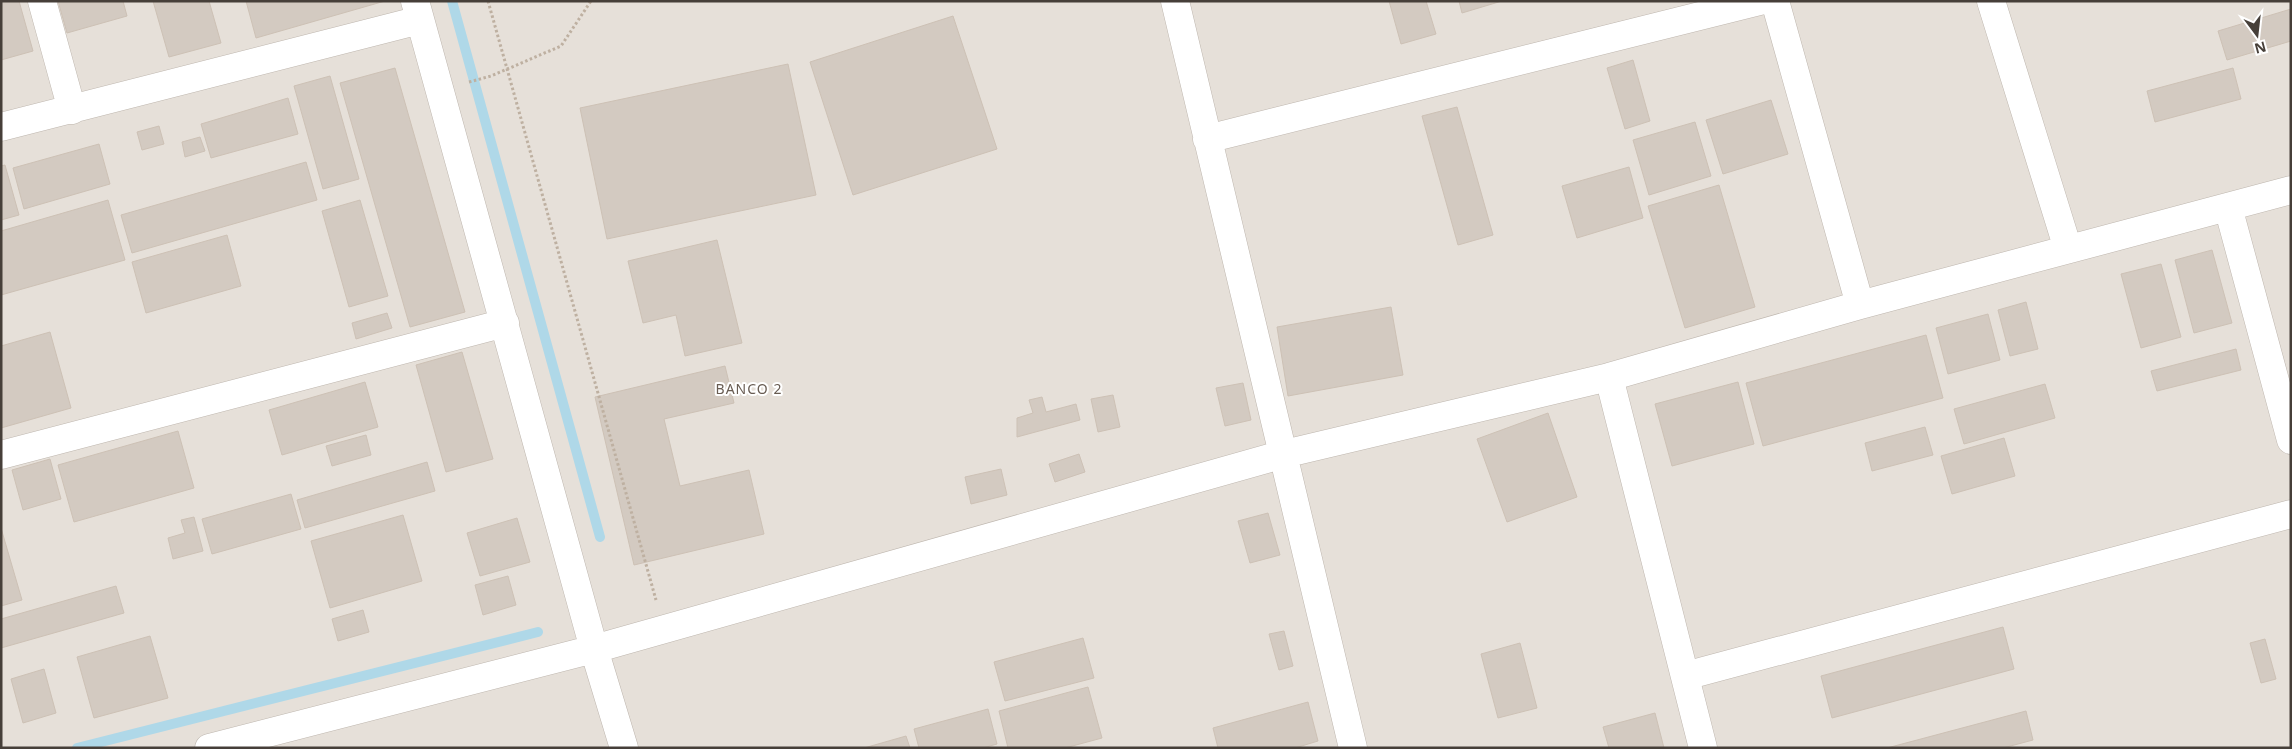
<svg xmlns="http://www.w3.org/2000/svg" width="2292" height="749" font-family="'Noto Sans',sans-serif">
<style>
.residential{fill:#e6e0d9}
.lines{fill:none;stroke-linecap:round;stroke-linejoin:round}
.stream{stroke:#afd8e8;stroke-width:10}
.building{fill:#d3cac1;stroke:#cdc1b5}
.minor-casing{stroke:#beb6ae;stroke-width:29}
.path{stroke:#beb0a1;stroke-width:3;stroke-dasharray:2.5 2.5;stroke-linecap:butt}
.minor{stroke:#fff;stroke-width:28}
.labels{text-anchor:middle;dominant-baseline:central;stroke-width:4;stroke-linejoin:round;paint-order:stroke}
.neighbourhood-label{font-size:14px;letter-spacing:1px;fill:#685c52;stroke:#fff}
</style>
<rect width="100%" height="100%" fill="#f3efea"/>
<path class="residential" d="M1,1H2291V748H1Z"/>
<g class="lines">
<path class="stream" d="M452,1L600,537
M77,748L538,632"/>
</g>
<path class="building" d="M1,1H19L33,51L1,60Z
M58,1H123L127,16L67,33Z
M153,1H209L221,43L169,57Z
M246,1H385L256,38Z
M1389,1H1426L1436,34L1401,44Z
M1459,1H1502L1462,13Z
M2291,9V41L2227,60L2218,31Z
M953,16L997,149L853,195L810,62Z
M1633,60L1650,121L1625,129L1607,68Z
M788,64L816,195L607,239L580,108Z
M395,68L465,312L410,327L340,83Z
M2233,68L2241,99L2155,122L2147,91Z
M330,76L359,179L323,189L294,86Z
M288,98L298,134L211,158L201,124Z
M1771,100L1788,154L1723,174L1706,120Z
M1457,107L1493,235L1458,245L1422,116Z
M1695,122L1711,176L1649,195L1633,140Z
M159,126L164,144L142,150L137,132Z
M200,137L205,151L185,157L182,142Z
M99,144L110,184L24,209L13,168Z
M306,162L317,200L132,253L121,215Z
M5,165L19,215L1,220V166Z
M1629,167L1643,218L1577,238L1562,186Z
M1719,185L1755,307L1685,328L1648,206Z
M108,200L125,260L1,295V231Z
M360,200L388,296L349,307L322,211Z
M227,235L241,286L146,313L132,262Z
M717,240L742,343L685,356L676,315L643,323L628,261Z
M2212,250L2232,323L2194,333L2175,260Z
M2161,264L2181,337L2141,348L2121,274Z
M2026,302L2038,349L2010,356L1998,310Z
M1391,307L1403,375L1288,396L1277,327Z
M387,313L392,328L356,339L352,323Z
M1988,314L2000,360L1948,374L1936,328Z
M50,332L71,408L1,428V346Z
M1926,335L1943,398L1763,446L1746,383Z
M2236,349L2241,370L2157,391L2151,371Z
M462,352L493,459L446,472L416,365Z
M725,366L734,403L664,419L680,486L749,470L764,534L634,565L595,397Z
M365,382L378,427L282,455L269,410Z
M1738,382L1754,444L1672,466L1655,404Z
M1243,383L1251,420L1225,426L1216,388Z
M2045,384L2055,418L1964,444L1954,409Z
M1113,395L1120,427L1098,432L1091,399Z
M1042,397L1046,412L1076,404L1080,420L1017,437V418L1033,413L1029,400Z
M1548,413L1577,497L1507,522L1477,439Z
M1925,427L1933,455L1872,471L1865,443Z
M178,431L194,488L74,522L58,465Z
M366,435L371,455L332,466L326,446Z
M2004,438L2015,476L1952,494L1941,456Z
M1079,454L1085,472L1055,482L1049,464Z
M50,459L61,499L23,510L12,470Z
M427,462L435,491L305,528L297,500Z
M1001,469L1007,495L971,504L965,477Z
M291,494L301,529L212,554L202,519Z
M1268,513L1280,555L1250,563L1238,521Z
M403,515L422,581L330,608L311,541Z
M194,517L203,551L173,559L168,538L185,533L181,520Z
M517,518L530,562L480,576L467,533Z
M1,528L22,600L1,606Z
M508,576L516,605L483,615L475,585Z
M116,586L124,613L1,648V619Z
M363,610L369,632L338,641L332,619Z
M2003,627L2014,669L1832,718L1821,676Z
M1284,631L1293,666L1279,670L1269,634Z
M150,636L168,698L94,718L77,657Z
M1083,638L1094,678L1005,701L994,662Z
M2265,639L2276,679L2261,683L2250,643Z
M1520,643L1537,708L1498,718L1481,654Z
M44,669L56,713L23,723L11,679Z
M1088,687L1102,738L1065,748H1008L999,711Z
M1308,702L1318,741L1295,748H1218L1213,728Z
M988,709L997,744L983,748H919L914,729Z
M2026,711L2033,740L2003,748H1887Z
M1655,713L1664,748H1609L1603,727Z
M906,736L910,748H864Z"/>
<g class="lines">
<g class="minor-casing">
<path id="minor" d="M42,1L72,110
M415,1L594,649L624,748
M1175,1L1353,748
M1775,1L1860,305
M1991,1L2068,249
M1,127L420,20
M1207,139L1760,1
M2228,207L2291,440
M1609,377L1703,748
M1,455L505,323
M1685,676L2291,514
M209,748L594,649L1284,454L1609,377L1860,305L2291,190"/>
</g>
<path class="path" d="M488,1L656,600
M469,82L491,76L561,46L591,1"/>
<use href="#minor" class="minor"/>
</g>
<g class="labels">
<g class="neighbourhood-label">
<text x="749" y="388">BANCO 2</text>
</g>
</g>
<rect width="2292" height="749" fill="none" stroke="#463f39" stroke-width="5"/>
<g transform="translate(2257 35) rotate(165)" stroke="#ffffff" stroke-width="4" paint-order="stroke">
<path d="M0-4L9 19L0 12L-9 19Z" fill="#463f39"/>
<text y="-8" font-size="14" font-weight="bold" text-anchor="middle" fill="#463f39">N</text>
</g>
</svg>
